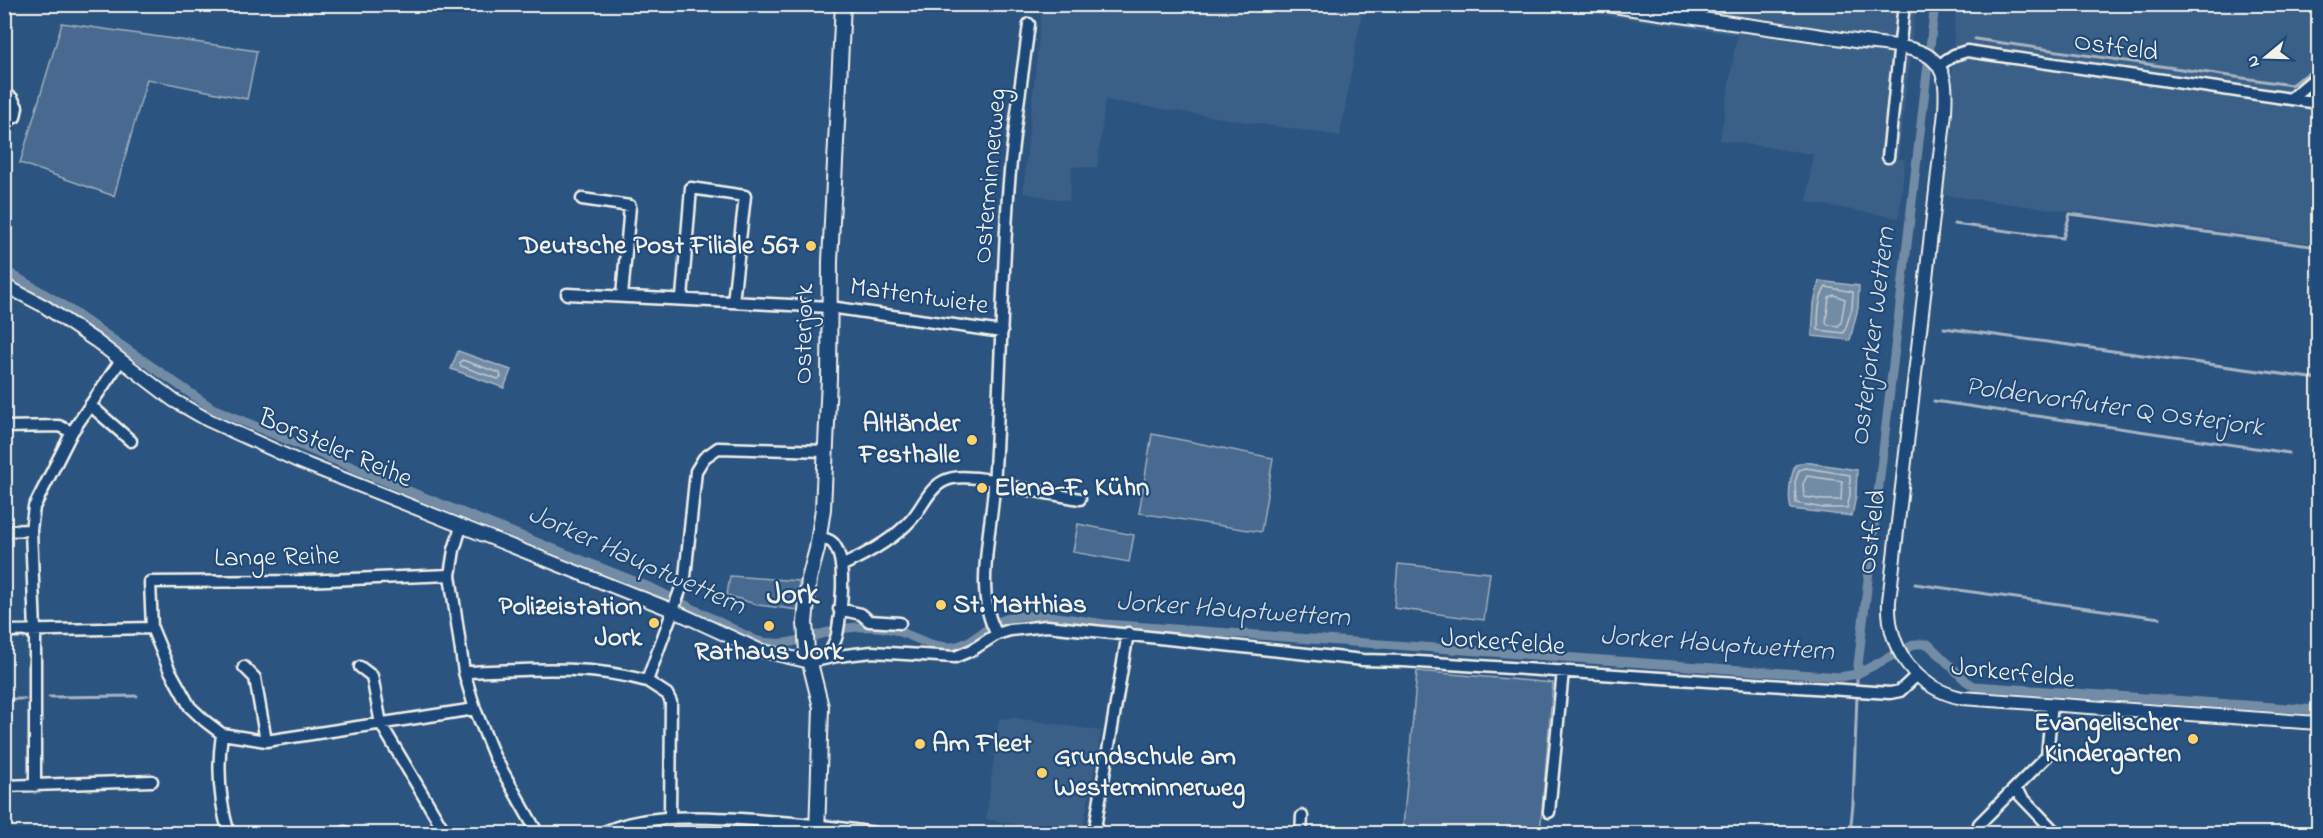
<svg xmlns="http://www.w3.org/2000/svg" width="2323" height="838" font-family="'Indie Flower',sans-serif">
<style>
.built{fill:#3b6088}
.green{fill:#496b90;stroke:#9eaebc;stroke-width:1.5}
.water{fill:#738ca6;stroke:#a7b4c0;stroke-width:1.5}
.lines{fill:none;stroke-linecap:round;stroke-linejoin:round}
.shore{stroke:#c0c9ce;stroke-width:1.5}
.stream{stroke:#a7b4c0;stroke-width:3}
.canal{stroke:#738ca6;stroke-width:9}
.minor-casing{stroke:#f4f1e8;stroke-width:15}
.tertiary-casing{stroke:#f4f1e8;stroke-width:16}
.secondary-casing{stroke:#f4f1e8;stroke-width:18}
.minor{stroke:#1f4a7a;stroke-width:10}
.tertiary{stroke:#1f4a7a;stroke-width:12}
.secondary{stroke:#1f4a7a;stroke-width:14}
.poi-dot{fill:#ffd166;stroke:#1f4a7a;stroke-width:2}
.labels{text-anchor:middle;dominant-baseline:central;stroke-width:4.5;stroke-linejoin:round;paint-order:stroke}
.street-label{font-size:27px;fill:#f4f1e8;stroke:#1f4a7a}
.poi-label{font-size:27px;font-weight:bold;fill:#f4f1e8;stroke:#1f4a7a;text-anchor:end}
.water-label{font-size:28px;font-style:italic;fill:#dadddb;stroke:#1f4a7a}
.quarter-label{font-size:30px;font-weight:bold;fill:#f4f1e8;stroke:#1f4a7a}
</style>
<rect width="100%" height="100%" fill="#2c5481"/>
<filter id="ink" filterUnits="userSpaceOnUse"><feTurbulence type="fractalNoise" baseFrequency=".0167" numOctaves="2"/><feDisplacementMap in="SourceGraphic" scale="12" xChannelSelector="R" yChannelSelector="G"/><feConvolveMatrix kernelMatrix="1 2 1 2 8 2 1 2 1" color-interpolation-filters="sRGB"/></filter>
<g filter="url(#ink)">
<path class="built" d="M1042,5H1363L1340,136L1105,100L1097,168L1072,166L1069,201L1023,193Z
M1536,5H1916L1898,159H1905L1899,218L1807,202L1813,154L1720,140L1737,35Z
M1956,5H2318V244L1944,195Z
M1015,718L1101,731L1083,829L1026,826L986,819L999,719Z"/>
<path class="green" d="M62,23L257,51L247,99L147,79L114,196L20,163Z
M1152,434L1273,458L1261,532L1139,513Z
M1078,524L1134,535L1129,562L1073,552Z
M1398,564L1490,573L1484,620L1394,608Z
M730,576L799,581L798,610L758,605L727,595Z
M1417,671L1553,683L1540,833H1477L1403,827Z"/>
<path class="water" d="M1819,281L1859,286L1858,308L1850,340L1812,336L1814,303Z
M458,351L511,370L504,388L451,369Z
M1805,462L1857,470L1856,496L1852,516L1791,509C1787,494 1790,480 1795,465Z"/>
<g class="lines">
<path class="shore" d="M1826,287L1853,292L1852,308L1844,333L1818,330C1818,316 1818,297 1826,287Z
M1834,295L1845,299L1841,323L1838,326L1828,325L1826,322L1829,297Z
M462,360L500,373L501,378L498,379L461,366L460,363Z
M1806,468L1850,475V495L1847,508H1823L1796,503L1795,482L1799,470Z
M1807,476L1842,481L1841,500H1824L1804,497L1803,484Z"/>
<path class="stream" d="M1975,39L2291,85L2318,67
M1954,224L2063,238L2070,214L2318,247
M1944,328L2318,379
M1934,401L2289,453
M1915,584L2160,618
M1857,688V674
M49,697L137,696
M4,699H25
M1850,834L1853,804L1857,695"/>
<path class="canal" d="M4,270L60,303L212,408L416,494L654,589L755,640C789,651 814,632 848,628C864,626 879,626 894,630C913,635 930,648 951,647C971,646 985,627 1003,620C1035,609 1072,620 1104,624L1840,677L1857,674L1915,644H1928L1966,681L1974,686L2318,710
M1857,674L1935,4"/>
<g class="minor-casing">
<path id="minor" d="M1938,66L1954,55L1967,51L2318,103
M4,96L12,98L17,107L15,117L4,122
M2291,98L2314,79L2318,80
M1888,157L1904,4
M582,199L630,206L622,296
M567,294L830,307L1002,332
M682,298L691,188L745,196L733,302
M90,405L131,441
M4,427L59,426L72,432
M995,484L1080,499
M461,527L454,550L450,575L464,672L475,709L494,756L538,834
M4,531L31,530
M819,537C825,539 832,540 835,546C847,564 841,614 837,635C835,643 830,648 831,657
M841,566C865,555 893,540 911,520C922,508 929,488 944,481C958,474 979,479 995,480
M450,575L303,581L150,582L152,628L169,669L190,707L205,721L222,734L266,741L475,709
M839,609L861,614L869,621L900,623
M4,631L152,628
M997,634C973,594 992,530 994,486C1000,389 1002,292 1008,195C1012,138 1022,81 1029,24
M810,662L837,656L872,652L955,657L972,650L997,634L1010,630L1047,626L1363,660L1403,661L1890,693L1900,691L1917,675
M244,667L255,678L266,741
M360,667L372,676L381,724L446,834
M464,672C525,670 587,664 647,681L685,577L696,471L704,458L718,448L826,451
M647,681L667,694L671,702L670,816
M222,734C217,768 219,800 229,834
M4,786L152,781
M35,786V631L31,530L34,507L72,432L121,360
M2015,790L2057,834
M1549,812L1563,671
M343,834L345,832
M600,834C643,813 694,817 740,819C787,822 834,826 881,834
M1094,834L1128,633
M1301,834L1302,816
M1978,834L1979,824L2047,756L2052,704"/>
</g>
<g class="tertiary-casing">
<path id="tertiary" d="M1601,4C1685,18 1770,27 1855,41C1875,44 1914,45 1930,57C1948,71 1946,92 1945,112L1889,601C1887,648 1915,688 1962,698L2318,723
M4,285L44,306L96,341L173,400L208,420L298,461L672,610L759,650L810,662"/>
</g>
<g class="secondary-casing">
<path id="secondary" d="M817,834L821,707L807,651L805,623L809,579L817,549L823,509L829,379L830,261L843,4"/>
</g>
<use href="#minor" class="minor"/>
<use href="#tertiary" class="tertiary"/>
<use href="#secondary" class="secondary"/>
</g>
</g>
<g class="poi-dot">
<circle cx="811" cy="246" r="6"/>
<circle cx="972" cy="440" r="6"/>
<circle cx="982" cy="488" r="6"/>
<circle cx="941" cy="605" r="6"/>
<circle cx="654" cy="623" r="6"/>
<circle cx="769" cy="626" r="6"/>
<circle cx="2193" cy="739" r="6"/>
<circle cx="920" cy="744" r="6"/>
<circle cx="1042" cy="773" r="6"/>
</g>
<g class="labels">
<g class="street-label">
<text transform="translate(2116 48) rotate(8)">Ostfeld</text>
<text transform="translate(991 176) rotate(-85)">Osterminnerweg</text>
<text transform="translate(919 297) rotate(8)">Mattentwiete</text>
<text transform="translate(805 334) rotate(-89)">Osterjork</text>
<text transform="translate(335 449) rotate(23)">Borsteler Reihe</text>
<text transform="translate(1873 532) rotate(-83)">Ostfeld</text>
<text transform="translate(277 558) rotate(-1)">Lange Reihe</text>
<text transform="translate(1503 643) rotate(4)">Jorkerfelde</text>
<text transform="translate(2013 674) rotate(6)">Jorkerfelde</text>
</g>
<g class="poi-label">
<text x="799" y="246">Deutsche Post Filiale 567</text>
<text x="960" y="424">Altländer<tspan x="960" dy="31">Festhalle</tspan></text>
<text x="994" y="488" text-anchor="start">Elena-F. Kühn</text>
<text x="953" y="605" text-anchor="start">St. Matthias</text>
<text x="642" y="607">Polizeistation<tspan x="642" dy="31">Jork</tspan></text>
<text x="769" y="652" text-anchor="middle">Rathaus Jork</text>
<text x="2181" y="723">Evangelischer<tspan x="2181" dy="31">Kindergarten</tspan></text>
<text x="932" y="744" text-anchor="start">Am Fleet</text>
<text x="1054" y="757" text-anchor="start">Grundschule am<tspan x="1054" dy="31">Westerminnerweg</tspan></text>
</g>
<g class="water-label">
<text transform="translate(1874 337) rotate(-83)">Osterjorker Wettern</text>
<text transform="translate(2114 408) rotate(8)">Poldervorfluter Q Osterjork</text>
<text transform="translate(636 561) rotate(24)">Jorker Hauptwettern</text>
<text transform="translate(1233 611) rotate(4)">Jorker Hauptwettern</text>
<text transform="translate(1717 645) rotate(4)">Jorker Hauptwettern</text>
</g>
<g class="quarter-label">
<text x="793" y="596">Jork</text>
</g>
</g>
<rect width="2323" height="838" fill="none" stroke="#1f4a7a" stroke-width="24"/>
<rect x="12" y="12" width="2299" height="814" fill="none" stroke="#f4f1e8" stroke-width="2" filter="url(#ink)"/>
<g transform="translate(2266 57) rotate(251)" stroke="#1f4a7a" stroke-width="4.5" paint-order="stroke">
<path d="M0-4.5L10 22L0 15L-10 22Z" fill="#f4f1e8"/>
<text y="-9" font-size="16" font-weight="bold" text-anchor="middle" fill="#f4f1e8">N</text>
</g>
</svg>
